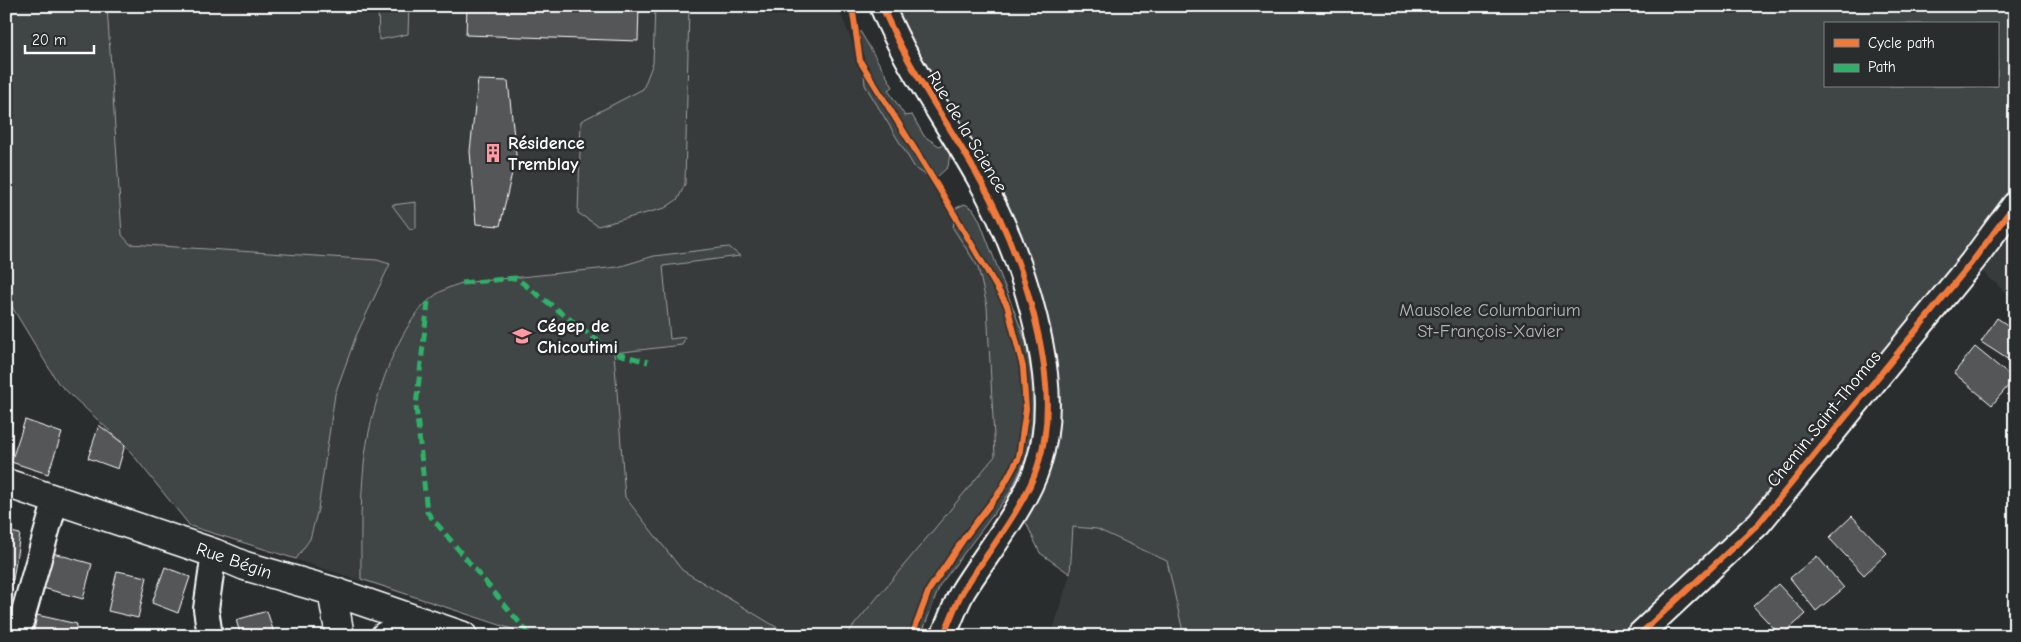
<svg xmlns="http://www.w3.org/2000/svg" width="2021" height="642" font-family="'Comic Neue',sans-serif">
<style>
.built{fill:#373a3b}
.green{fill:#414445;stroke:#a0a2a2;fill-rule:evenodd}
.building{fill:#555758;stroke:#fff}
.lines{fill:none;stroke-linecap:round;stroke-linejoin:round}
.street-casing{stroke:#fff;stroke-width:28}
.secondary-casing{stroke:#fff;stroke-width:31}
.street{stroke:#2a2d2e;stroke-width:24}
.secondary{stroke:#2a2d2e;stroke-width:28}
.quiet{stroke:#2db169;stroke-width:5;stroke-dasharray:10 5;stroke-linecap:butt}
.cycleway-casing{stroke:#2a2d2e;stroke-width:9}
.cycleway{stroke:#f17a3a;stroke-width:6}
.labels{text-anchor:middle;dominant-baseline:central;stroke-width:5;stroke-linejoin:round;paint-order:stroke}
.street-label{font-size:18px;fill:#fff;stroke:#2a2d2e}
.poi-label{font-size:18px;font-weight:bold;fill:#fff;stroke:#2a2d2e;text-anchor:start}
.park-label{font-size:18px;fill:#b3b4b5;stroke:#2a2d2e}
</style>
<rect width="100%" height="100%" fill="#2a2d2e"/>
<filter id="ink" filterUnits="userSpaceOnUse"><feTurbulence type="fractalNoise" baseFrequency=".02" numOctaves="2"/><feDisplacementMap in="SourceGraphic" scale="10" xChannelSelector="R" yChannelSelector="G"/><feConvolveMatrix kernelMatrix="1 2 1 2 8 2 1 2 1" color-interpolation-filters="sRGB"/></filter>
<g filter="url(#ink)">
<path class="built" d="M6,6H835L842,17L860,61L943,195L1007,305L1026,409L965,537L912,636H533L190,526L125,445L58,383L6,297Z
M2015,204V301L1972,262Z
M1073,527L1097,529L1167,561L1184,636H1051L1070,574Z"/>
<path class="green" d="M6,6H107L122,235L130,244L377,260L390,264L356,336L335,394L318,509L310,539L296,559L190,526L125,445L58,383L6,297Z
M409,6L408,34L379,40L378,6Z
M655,6H689L685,184L678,199L665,208L598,226L578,213L581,121L643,89L653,63Z
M882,6H2015V206L1798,476L1638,636H1184L1167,561L1097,529L1073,527L1070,574L1040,553L1018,505L1038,466L1032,305ZM1825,24H1997V86H1825Z
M860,31L893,87L888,90L905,116L912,115L924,136L939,146L945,144L950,153L948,167L937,177L926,175L915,168L865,85Z
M416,202V228L410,229L392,205Z
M965,204L973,209L979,219L1026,342L1033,385V421L1028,454L1011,491L940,585L921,636H845L995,456L987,306L978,267L953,228L956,208Z
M729,247L740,256L663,266L670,339L685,337L682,345L614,353L625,497L682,570L791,636H533L361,579C361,541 360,503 364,465C368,417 397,312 444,290C449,287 456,285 462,283L618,267L654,256Z"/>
<path class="building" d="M467,6H639L638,41L466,35Z
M478,80L508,81L516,155L500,226L476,224L470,151Z
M1997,318L2015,330V364L1981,342Z
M1975,347L2014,379L1992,405L1954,373Z
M6,420L12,422L6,440Z
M25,420L62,433L48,474L11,462Z
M99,425L125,445L118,469L88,458Z
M1852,516L1887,553L1864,575L1829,538Z
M6,531L20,534L13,580L6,579Z
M53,553L92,564L83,599L43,588Z
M1817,556L1844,588L1816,611L1790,578Z
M165,567L190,577L178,613L152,603Z
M117,571L147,577L138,618L108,611Z
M1778,584L1806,614L1781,636L1753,606Z
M267,611L275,636H241L236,620Z
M37,615L77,624L74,636H33Z"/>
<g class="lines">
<g class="street-casing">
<path id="street" d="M882,6C907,67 946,119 978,176C1008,228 1028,283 1040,342C1048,383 1051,424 1038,465C1026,505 986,554 963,591C955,605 950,621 943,636
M17,636L56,499
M210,636L206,609L214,553
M1638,636L1759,523L1972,262L2015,204"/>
</g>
<g class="secondary-casing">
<path id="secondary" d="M6,483L214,553L245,566L332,591L463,636
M332,591L340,636
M385,636L415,620"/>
</g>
<use href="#street" class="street"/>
<use href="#secondary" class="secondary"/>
<path class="quiet" d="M462,283L516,278L614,353L648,362
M428,302L416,406L427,512L529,634"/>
<g class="cycleway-casing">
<path id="cycleway" d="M852,6L860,61L943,195L1007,305L1023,367L1026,409L1019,457L1001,490L965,537L929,590L912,636
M882,6C907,67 946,119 978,176C1008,228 1028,283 1040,342C1048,383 1051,424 1038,465C1026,505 986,554 963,591C955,605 950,621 943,636
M1638,636L1759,523L1972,262L2015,204"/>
</g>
<use href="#cycleway" class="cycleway"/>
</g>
</g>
<defs>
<g id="building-bare" transform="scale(1.5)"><path d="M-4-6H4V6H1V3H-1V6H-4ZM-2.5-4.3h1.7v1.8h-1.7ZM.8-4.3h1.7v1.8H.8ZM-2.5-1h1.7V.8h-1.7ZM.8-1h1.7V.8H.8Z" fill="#ff9aa2" stroke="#2a2d2e" stroke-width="2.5" paint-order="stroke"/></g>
<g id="university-bare" transform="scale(1.5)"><path d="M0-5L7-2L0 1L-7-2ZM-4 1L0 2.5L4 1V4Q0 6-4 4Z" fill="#ff9aa2" stroke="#2a2d2e" stroke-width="2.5" paint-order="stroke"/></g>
</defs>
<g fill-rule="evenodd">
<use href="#building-bare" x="493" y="153"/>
<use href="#university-bare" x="522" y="336"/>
</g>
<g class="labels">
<g class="street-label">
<text transform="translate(967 132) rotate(59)">Rue de la Science</text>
<text transform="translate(1824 419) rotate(-51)">Chemin Saint-Thomas</text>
<text transform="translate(234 561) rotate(19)">Rue Bégin</text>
</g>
<g class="poi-label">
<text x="508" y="143">Résidence<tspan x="508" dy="21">Tremblay</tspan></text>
<text x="537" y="326">Cégep de<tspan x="537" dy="21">Chicoutimi</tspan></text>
</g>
<g class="park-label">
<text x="1490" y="310">Mausolee Columbarium<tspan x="1490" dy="21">St-François-Xavier</tspan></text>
</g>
</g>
<rect width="2021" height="642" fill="none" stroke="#2a2d2e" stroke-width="25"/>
<rect x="12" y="12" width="1996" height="617" fill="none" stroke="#fff" stroke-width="2" filter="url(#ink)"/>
<rect x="1824" y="22" width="175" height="65" fill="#2a2d2e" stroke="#7f8182"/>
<rect x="1834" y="39" width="25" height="8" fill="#f17a3a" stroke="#7f8182"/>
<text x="1868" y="48" font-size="15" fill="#ffffff">Cycle path</text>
<rect x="1834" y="64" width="25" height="8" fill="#2db169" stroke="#7f8182"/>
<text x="1868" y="72" font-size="15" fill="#ffffff">Path</text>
<path d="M25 45v8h69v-8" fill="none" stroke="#ffffff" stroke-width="2.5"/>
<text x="32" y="45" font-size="15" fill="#ffffff" stroke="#2a2d2e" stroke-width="4" paint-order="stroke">20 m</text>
</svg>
